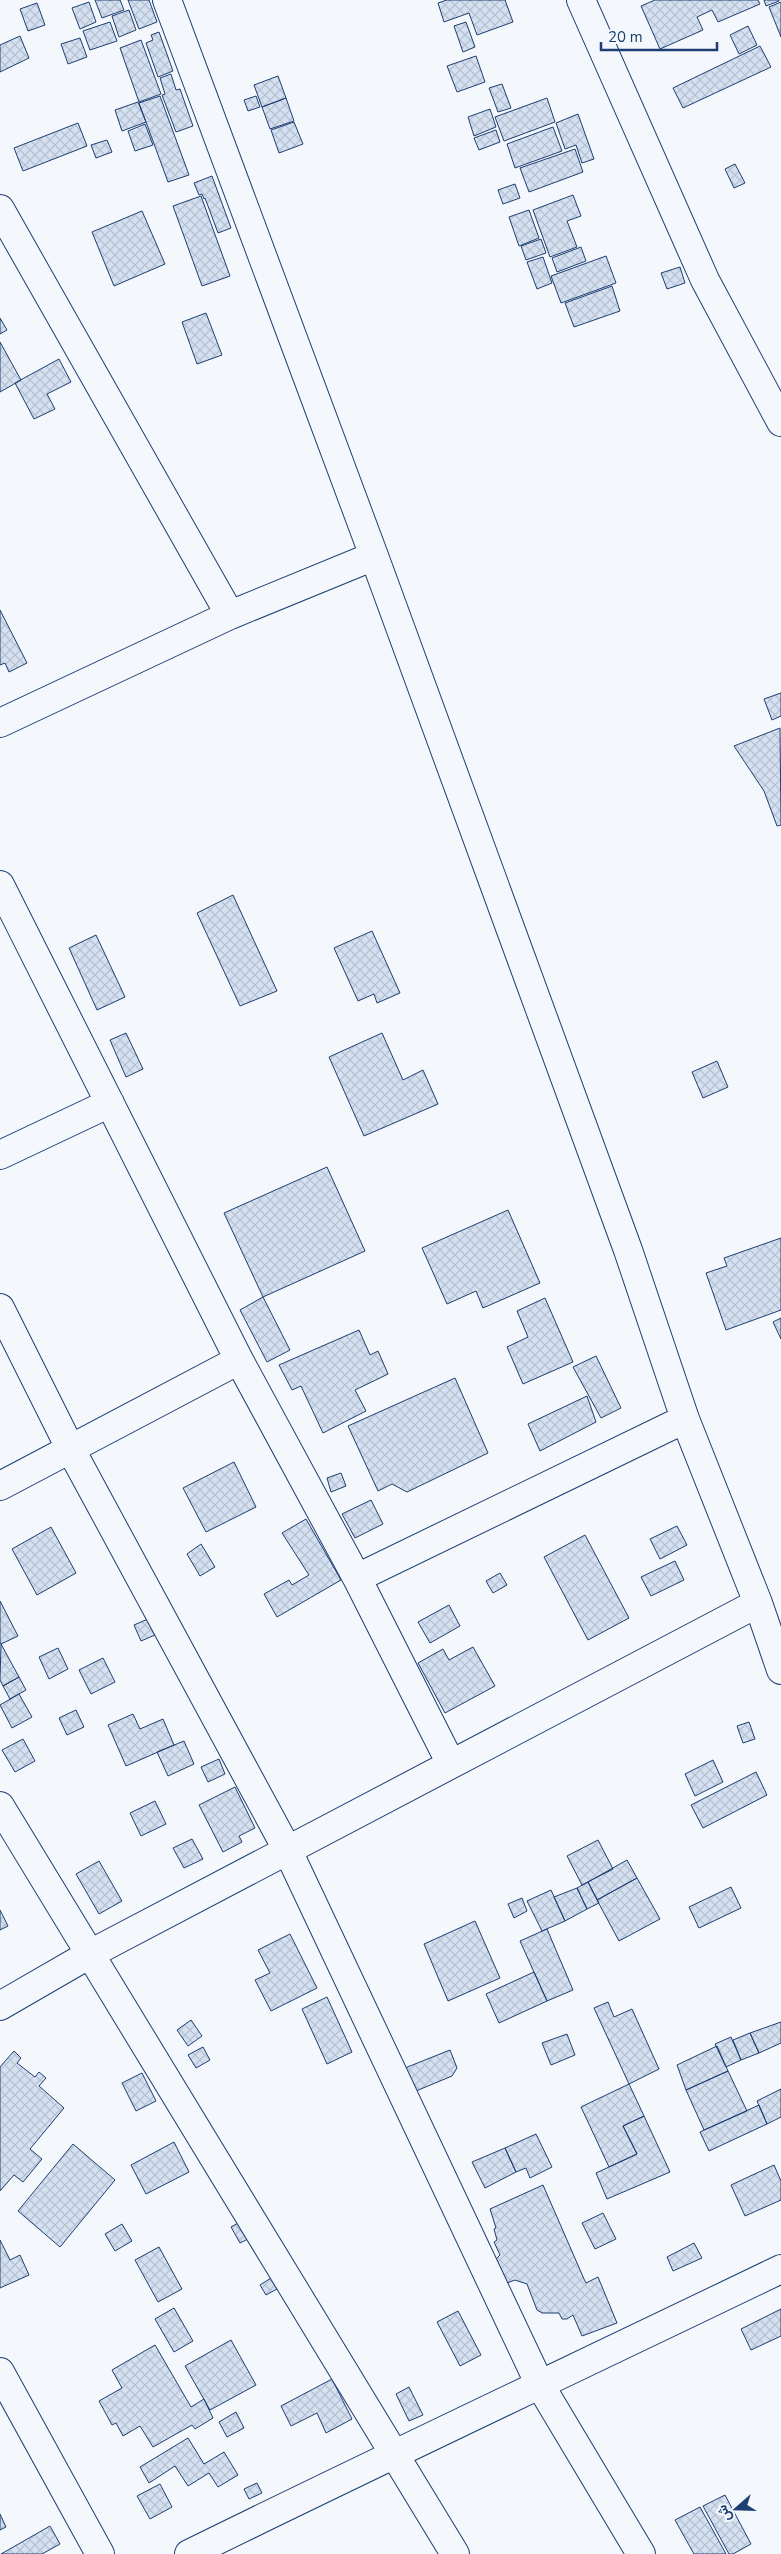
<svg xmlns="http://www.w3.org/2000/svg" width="781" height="2554" font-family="'Nunito Sans',Vazirmatn,sans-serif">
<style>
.building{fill:url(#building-cross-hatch);stroke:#1d3f73}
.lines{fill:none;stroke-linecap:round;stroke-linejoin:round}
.minor-casing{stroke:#1d3f73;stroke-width:30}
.minor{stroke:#f4f7fb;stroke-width:28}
</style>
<defs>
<pattern id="building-cross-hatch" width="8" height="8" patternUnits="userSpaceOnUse" patternTransform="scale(1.25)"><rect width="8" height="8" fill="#d5e0f0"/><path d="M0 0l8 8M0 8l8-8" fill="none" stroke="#b6c1d1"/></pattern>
</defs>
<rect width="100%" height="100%" fill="#f4f7fb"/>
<path class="building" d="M95,0H120L124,10L102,18Z
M128,0H149L157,22L139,29Z
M447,0H505L513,22L477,35L469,13L444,22L438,3Z
M655,0H758L760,4L718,22L712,10L697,17L703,30L660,49L641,6Z
M764,0H779V1L766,6Z
M89,2L96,22L80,29L72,8Z
M781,2V37L769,7Z
M37,3L45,25L28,31L20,9Z
M129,10L136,30L119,37L112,16Z
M110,22L117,41L90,50L83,31Z
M466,22L475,47L463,52L454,26Z
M748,26L757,45L739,54L730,35Z
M159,32L173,71L158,77L146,43L153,40L151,35Z
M20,36L29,58L0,72V45Z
M80,38L87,57L68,64L61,44Z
M141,40L161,94L139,102L120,48Z
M760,46L771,67L683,108L673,88Z
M476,56L485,82L457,92L447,66Z
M171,74L176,90L180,89L193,126L176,132L162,95L165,94L160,78Z
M278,76L286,98L262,107L254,85Z
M502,84L511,108L498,112L489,88Z
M160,96L189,175L168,182L139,103Z
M256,96L260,107L248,111L244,100Z
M286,98L294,121L270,129L262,107Z
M547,98L555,122L504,141L495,117Z
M138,102L146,122L122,131L115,110Z
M490,109L496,127L474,136L468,117Z
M578,114L594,159L582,163L576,145L565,149L556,123Z
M294,122L303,144L279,153L271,130Z
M78,123L87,146L23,171L14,148Z
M145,124L153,145L135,151L128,131Z
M553,127L562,151L515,168L507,144Z
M496,130L500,142L479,150L474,138Z
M107,140L112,152L96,158L91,145Z
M575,149L583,172L529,192L520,168Z
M735,164L745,183L734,188L725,169Z
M212,176L231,228L218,233L205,198L204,199L202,194L199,195L194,183Z
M515,184L520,198L503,204L498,190Z
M573,195L581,216L567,221L577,247L550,257L533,210Z
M201,196L230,276L202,286L173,206Z
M529,210L539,238L519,246L509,217Z
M142,211L165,264L114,286L92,232Z
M541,239L546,253L526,260L521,246Z
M581,247L586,261L557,272L552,258Z
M606,256L616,283L561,303L551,276Z
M543,257L552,283L537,289L527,262Z
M680,267L685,283L667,289L661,273Z
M612,286L620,311L574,327L565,303Z
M206,313L222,355L197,364L182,322Z
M0,318L7,330L0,334Z
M0,342L21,380L0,392Z
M59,359L71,382L47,394L55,409L34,419L15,383Z
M0,610L27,663L9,672L5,663L0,665Z
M781,693V716L772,720L764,699Z
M780,728L781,825L777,826L764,791L734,746Z
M233,895L277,991L240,1006L197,913Z
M372,931L400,993L377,1003L374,994L358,1001L334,948Z
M96,935L125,997L97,1010L69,948Z
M126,1033L143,1069L126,1077L110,1040Z
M382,1033L403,1080L423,1070L438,1104L364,1136L329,1057Z
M717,1061L728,1087L703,1098L692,1072Z
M327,1167L365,1251L263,1297L224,1213Z
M508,1210L540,1283L483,1308L476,1291L447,1304L422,1248Z
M781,1238V1310L726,1330L706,1273L727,1266L724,1258Z
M263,1297L290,1350L267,1362L240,1310Z
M545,1298L573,1362L523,1384L507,1347L528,1337L517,1311Z
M781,1318V1339L773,1322Z
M359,1330L370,1355L378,1351L388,1374L355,1390L366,1411L323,1433L301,1386L292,1390L279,1365Z
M596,1356L621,1408L601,1418L573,1367Z
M455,1378L488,1453L407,1492L392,1484L378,1491L348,1426Z
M587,1396L596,1422L540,1451L528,1424Z
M234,1462L256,1507L206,1532L183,1488Z
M341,1473L346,1486L331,1492L327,1478Z
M371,1500L383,1524L355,1538L342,1514Z
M306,1519L341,1580L277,1617L264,1594L289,1580L292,1585L309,1575L282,1533Z
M677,1526L687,1545L660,1559L650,1539Z
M51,1527L76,1573L37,1595L12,1549Z
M585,1535L629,1618L588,1640L544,1557Z
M201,1544L215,1567L200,1576L187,1554Z
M675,1561L684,1580L651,1596L641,1577Z
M500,1573L507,1585L493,1593L486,1581Z
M0,1601L18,1636L1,1644L0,1642Z
M449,1605L460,1626L430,1643L418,1622Z
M148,1619L155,1635L141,1641L134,1625Z
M1,1644L19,1677L3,1686L0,1680Z
M473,1647L495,1686L445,1713L418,1663L443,1649L449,1660Z
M58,1648L68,1669L49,1679L39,1657Z
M103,1658L115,1682L91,1694L79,1670Z
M19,1677L26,1690L10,1699L3,1686Z
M19,1694L32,1717L12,1728L0,1705Z
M76,1710L84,1727L67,1735L59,1718Z
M133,1714L140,1729L163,1719L174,1745L126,1766L108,1725Z
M749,1722L755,1739L743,1743L737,1726Z
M23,1739L35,1761L15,1772L2,1750Z
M184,1741L194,1764L168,1776L157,1752Z
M219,1759L225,1774L208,1782L201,1767Z
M713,1760L723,1782L695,1796L685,1774Z
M756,1772L767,1795L703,1828L691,1805Z
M235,1787L255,1828L239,1836L242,1842L223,1852L199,1805Z
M155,1801L166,1824L141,1836L130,1813Z
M192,1839L203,1859L184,1868L173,1848Z
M598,1840L613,1869L582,1885L567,1856Z
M627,1860L637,1878L597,1900L588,1882Z
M99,1861L122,1901L99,1914L76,1874Z
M637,1878L660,1919L619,1941L597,1900Z
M588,1882L599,1903L587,1909L577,1888Z
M731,1887L741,1908L699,1928L689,1907Z
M577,1888L587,1909L565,1921L554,1897Z
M551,1890L565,1921L542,1931L527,1901Z
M522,1898L527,1911L514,1918L508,1904Z
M0,1910L8,1926L0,1930Z
M475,1921L500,1978L448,2001L424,1944Z
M547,1929L573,1990L547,2001L520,1941Z
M290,1934L317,1988L271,2011L255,1980L270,1973L258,1950Z
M534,1972L547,2001L499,2023L486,1994Z
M327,1997L352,2052L327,2064L302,2009Z
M608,2002L614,2017L632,2009L659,2069L629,2084L594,2008Z
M191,2020L202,2036L188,2046L177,2030Z
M781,2022V2043L759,2053L750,2033Z
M750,2033L759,2053L741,2060L733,2040Z
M567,2034L575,2055L551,2065L542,2043Z
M731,2037L741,2060L726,2067L715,2044Z
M717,2046L728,2071L686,2090L677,2065Z
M203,2047L210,2060L196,2068L188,2055Z
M450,2050L457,2068L452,2076L416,2091L405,2068Z
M14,2051L21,2058L17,2063L35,2077L39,2072L46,2078L39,2086L64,2108L30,2149L42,2159L23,2182L14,2175L0,2191V2067Z
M728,2071L747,2111L704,2130L686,2090Z
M142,2073L156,2101L136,2111L122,2083Z
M629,2084L644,2116L623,2126L637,2154L609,2167L581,2107Z
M781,2089V2117L767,2124L757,2101Z
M759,2105L767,2124L709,2151L700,2132Z
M644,2116L670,2172L607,2199L596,2173L637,2154L623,2126Z
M536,2134L552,2167L530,2178L526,2168L516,2172L505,2148Z
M174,2142L189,2172L146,2194L131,2165Z
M73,2144L115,2180L60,2247L18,2211Z
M505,2148L516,2172L485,2188L472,2162Z
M774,2165L781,2181V2200L745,2216L731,2185Z
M543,2185L584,2279L586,2283L598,2277L617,2323L582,2336L573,2315L567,2319H562L559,2313H542L537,2310L527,2284L515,2280L507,2283L494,2261L500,2255L494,2242L497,2240L494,2229L496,2228L490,2209Z
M603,2213L616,2239L595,2249L582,2223Z
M238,2223L248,2239L240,2243L231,2227Z
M122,2224L132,2241L115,2251L105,2234Z
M0,2240L10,2260L20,2255L29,2275L0,2288Z
M694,2243L702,2258L673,2271L667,2257Z
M159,2247L182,2289L158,2302L135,2260Z
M271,2278L277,2289L266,2295L260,2285Z
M174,2308L193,2341L174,2352L155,2319Z
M781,2309V2336L751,2350L741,2329Z
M458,2311L481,2355L460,2366L437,2322Z
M231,2340L256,2385L210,2410L185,2366Z
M155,2345L191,2407L204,2399L213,2418L195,2429L192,2425L153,2447L140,2426L123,2436L116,2423L112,2425L99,2401L122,2388L112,2370Z
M332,2379L352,2419L326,2433L317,2413L291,2426L281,2406Z
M409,2387L423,2415L409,2421L396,2394Z
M236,2412L244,2428L227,2437L219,2422Z
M188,2438L204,2464L224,2452L238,2475L218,2487L209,2473L188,2486L175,2466L149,2483L140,2467Z
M257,2483L262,2493L249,2499L244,2489Z
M160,2484L172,2507L150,2519L137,2496Z
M725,2495L751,2544L733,2554H729L703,2506Z
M700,2507L726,2554H694L675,2520Z
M0,2514L6,2527L0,2530Z
M50,2526L60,2544L42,2554H1Z"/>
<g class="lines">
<g class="minor-casing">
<path id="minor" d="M167,0L374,556L628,1250L685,1419L758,1603L781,1670
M581,0L705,280L781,422
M0,209L230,615
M0,723L230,615L374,556
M0,885L239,1360L357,1578L451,1764
M0,1155L110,1103
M0,1308L70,1448L288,1851L540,2385L641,2554
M0,1486L239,1360
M357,1578L685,1419
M0,1806L455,2554
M0,2006L90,1954L758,1603
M0,2372L100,2554
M189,2554C386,2457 584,2364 781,2269"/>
</g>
<use href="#minor" class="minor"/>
</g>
<g transform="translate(736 2509) rotate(250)" stroke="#f4f7fb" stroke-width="4" paint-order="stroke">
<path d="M0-4L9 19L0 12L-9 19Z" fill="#1d3f73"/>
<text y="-8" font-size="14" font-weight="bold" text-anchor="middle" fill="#1d3f73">ش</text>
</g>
<path d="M601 42v8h116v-8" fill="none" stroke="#1d3f73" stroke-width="2.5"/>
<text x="608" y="42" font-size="15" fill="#1d3f73" stroke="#f4f7fb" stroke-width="4" paint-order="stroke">20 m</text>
</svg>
